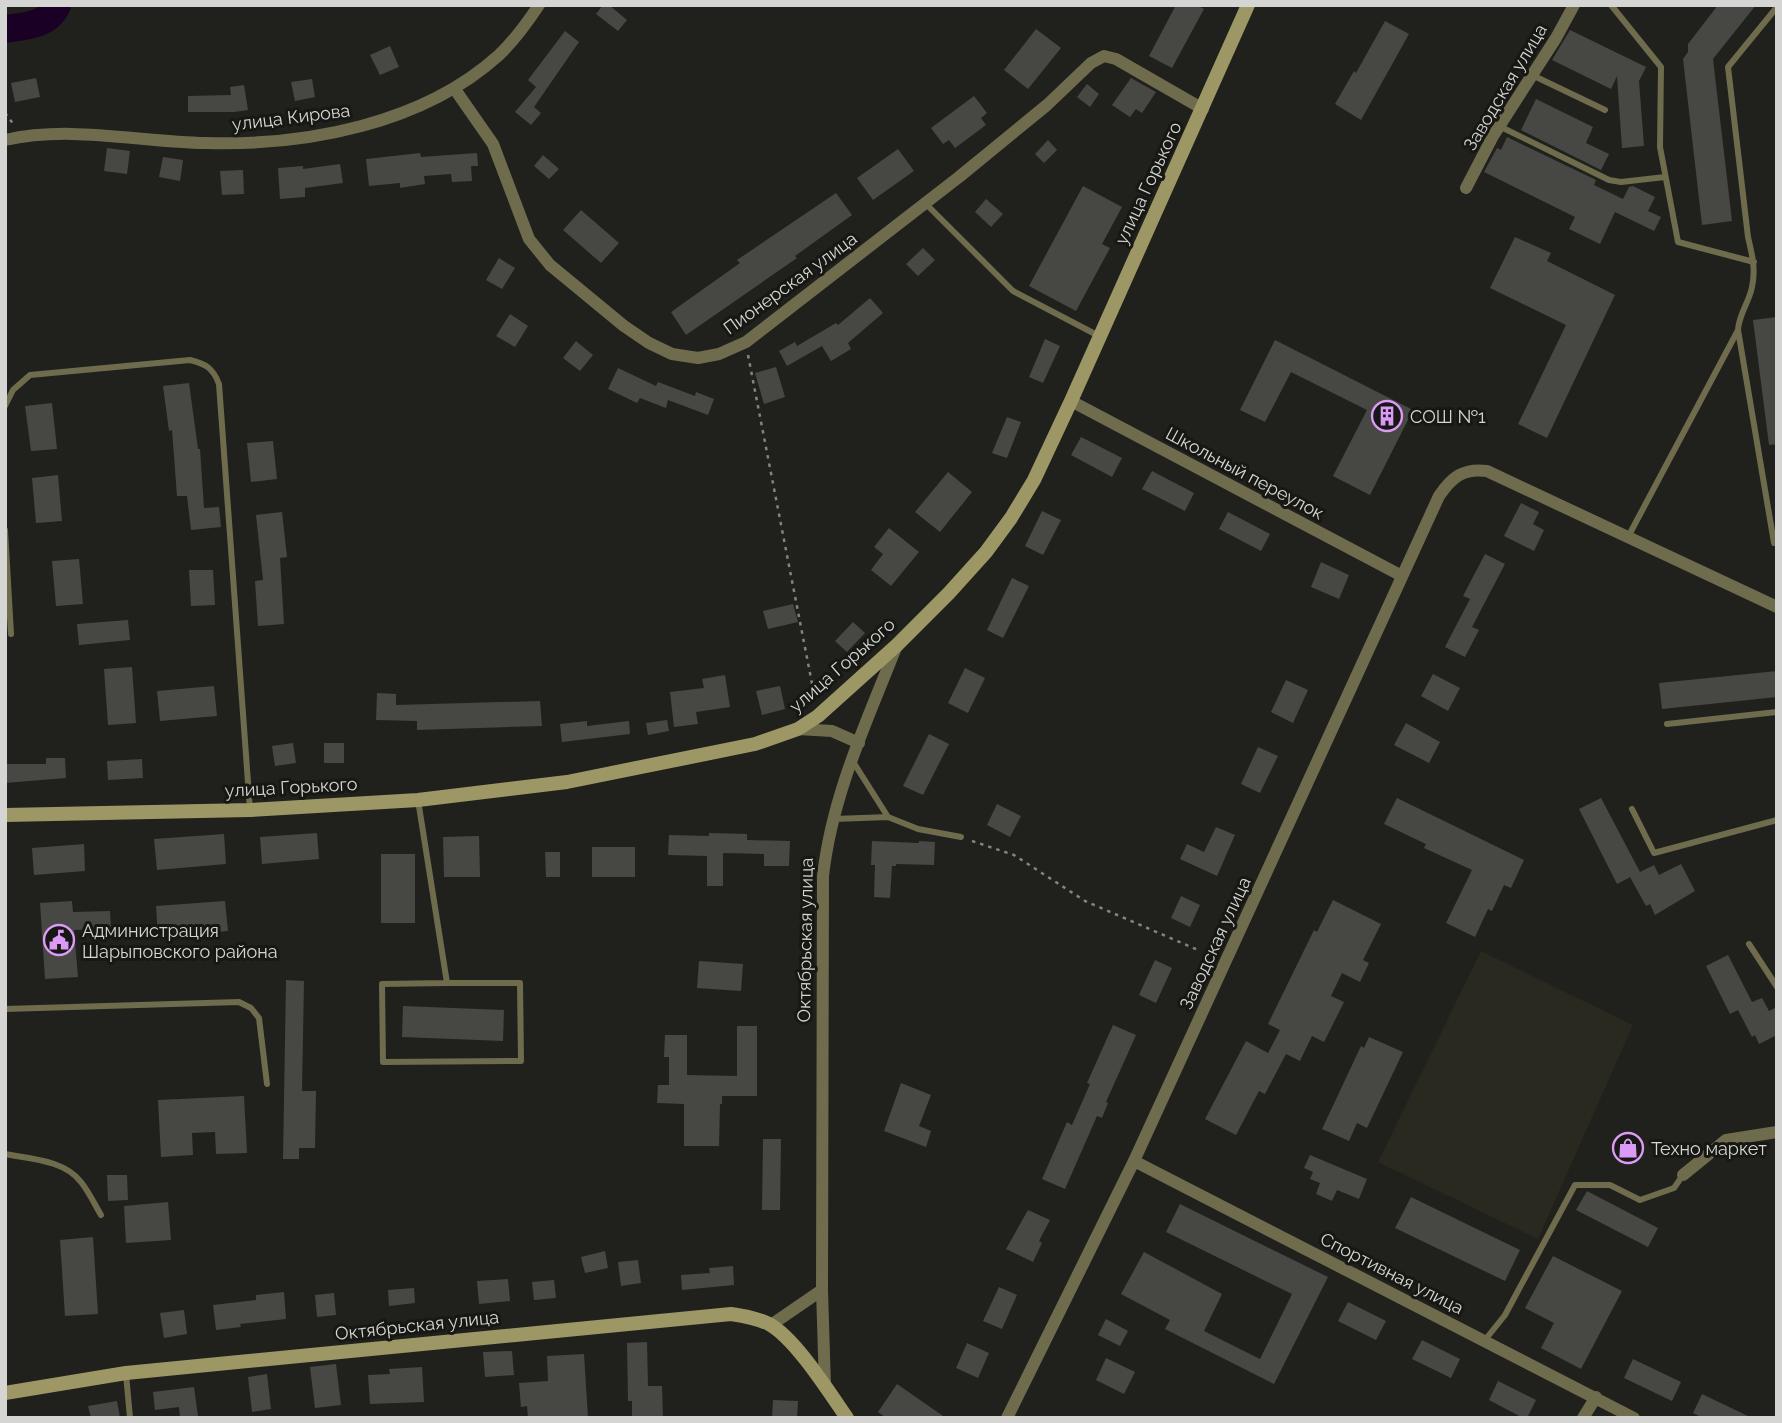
<svg xmlns="http://www.w3.org/2000/svg" width="1782" height="1423" font-family="Raleway,sans-serif">
<style>
.built{fill:#2a2920}
.lines{fill:none;stroke-linecap:round;stroke-linejoin:round}
.river{stroke:#1b0025;stroke-width:28}
.building{fill:#474743}
.path{stroke:#838381;stroke-width:2.5;stroke-dasharray:3.5 5;stroke-linecap:butt}
.lane{stroke:#6f6b4d;stroke-width:6}
.street{stroke:#6f6b4d;stroke-width:12}
.secondary{stroke:#9d9765;stroke-width:14}
.labels{text-anchor:middle;dominant-baseline:central;stroke-width:6;stroke-linejoin:round;paint-order:stroke}
.street-label{font-size:18px;fill:#d5d5d3;stroke:#171714}
.poi-label{font-size:18px;fill:#d5d5d3;stroke:#171714;text-anchor:start}
</style>
<rect width="100%" height="100%" fill="#20201d"/>
<path class="built" d="M1481,951L1633,1025L1538,1239L1378,1162Z"/>
<g class="lines">
<path class="river" d="M5,29C24,26 48,26 57,5"/>
</g>
<path class="building" d="M603,5H609L627,20L618,31L596,14Z
M1176,5H1196L1204,9L1172,68L1149,56Z
M1718,5H1756L1713,59L1732,221L1702,225L1683,59L1688,52V44Z
M1385,21L1409,34L1361,120L1335,104L1354,71L1356,73Z
M1036,29L1061,48L1028,89L1004,70Z
M1570,30L1646,67L1639,81L1644,146L1622,148L1617,76L1611,89L1552,60Z
M565,31L579,42L534,107L541,113L531,125L515,112L536,87L528,80Z
M390,46L399,67L380,75L370,55Z
M36,78L40,97L15,102L11,83Z
M1131,78L1156,92L1142,113L1136,109L1130,117L1112,105Z
M312,79L315,97L295,101L291,82Z
M1087,84L1099,94L1090,107L1077,97Z
M244,85L248,110L234,112H188V96L231,95L230,87Z
M974,96L987,113L981,118L986,125L955,148L949,140L943,144L931,128Z
M1536,99L1593,127L1586,143L1609,154L1601,170L1521,130Z
M1507,137L1596,180L1594,185L1623,199L1629,187L1633,186L1655,197L1648,211L1661,217L1654,231L1615,212L1600,244L1569,229L1575,217L1484,172L1497,148L1501,150Z
M1048,140L1057,150L1044,163L1035,154Z
M107,148L130,151L127,174L104,171Z
M898,149L914,171L873,200L857,178Z
M420,153L421,157L477,153L478,166H471L472,181L452,182L451,174L424,176L425,184L400,188V183L369,186L366,159Z
M543,155L559,169L549,179L534,166Z
M163,157L183,160L180,181L159,177Z
M340,164L343,183L305,188V197L280,199L278,168L303,166V169Z
M243,170L244,194L222,195L220,171Z
M1083,186L1122,207L1102,244L1110,248L1076,311L1029,286Z
M836,193L852,215L795,256L797,258L686,335L671,312L740,263L737,260Z
M986,199L1003,214L991,227L975,212Z
M581,210L619,243L601,263L563,230Z
M1515,237L1551,253L1547,261L1615,295L1547,438L1518,424L1566,325L1490,288Z
M923,248L935,260L918,276L906,264Z
M499,258L515,268L502,289L486,280Z
M870,298L883,313L848,343L851,349L831,361L822,346L787,366L779,351L795,342L797,346L836,323L838,325Z
M510,314L528,326L515,347L496,336Z
M1777,317V444L1769,445L1753,320Z
M1045,339L1060,346L1043,383L1029,377Z
M1275,340L1413,410L1370,495L1333,476L1367,410L1291,372L1265,422L1240,410Z
M576,341L593,355L580,371L563,358Z
M776,367L785,397L764,404L755,373Z
M618,368L656,386L658,382L695,396L696,392L714,399L708,415L668,400L666,408L640,398L637,403L608,389Z
M189,383L198,449H200L204,508L219,507L221,527L191,530L187,496H177L172,430L169,431L163,386Z
M52,403L57,449L31,451L25,406Z
M1007,417L1021,422L1007,458L992,453Z
M1081,437L1122,458L1112,477L1071,455Z
M273,441L277,479L251,482L247,443Z
M1152,471L1194,493L1185,511L1142,489Z
M948,472L972,492L940,532L915,512Z
M58,475L62,521L36,523L32,478Z
M1521,503L1539,512L1533,524L1544,530L1534,551L1504,536Z
M1042,511L1061,520L1043,555L1025,546Z
M282,512L287,557L280,558L284,624L258,626L255,581L263,580L256,515Z
M1228,512L1270,534L1261,551L1219,529Z
M889,528L919,552L891,586L871,570L883,554L874,547Z
M1485,554L1505,564L1472,627L1479,630L1465,657L1445,647L1470,599L1463,596Z
M79,559L83,604L56,606L52,561Z
M1321,562L1349,575L1339,599L1311,587Z
M189,570H213L215,605L191,606Z
M1012,578L1029,586L1003,638L987,630Z
M793,604L798,622L768,629L763,611Z
M128,620L130,640L79,645L77,624Z
M853,622L865,633L847,652L835,641Z
M132,667L136,723L108,725L104,669Z
M965,668L985,678L968,713L948,703Z
M1777,671V697L1662,709L1659,683Z
M1433,674L1460,688L1448,711L1421,696Z
M725,675L730,707L696,712L698,724L674,727L670,692L704,688L702,679Z
M1286,680L1308,690L1293,723L1271,712Z
M214,686L217,716L160,721L157,691Z
M780,686L785,709L762,715L756,691Z
M377,693L396,694V705L540,701L542,726L417,730V721L376,720Z
M667,720L669,731L648,735L646,723Z
M587,721V726L629,721L630,734L562,742L560,724Z
M1406,723L1440,742L1429,763L1394,745Z
M929,734L949,744L923,795L903,786Z
M293,743L296,763L275,766L272,746Z
M324,743H344V763H324Z
M1258,747L1278,756L1260,793L1241,784Z
M46,758H65L66,778L5,783V764H46Z
M142,759L143,778L108,780L107,761Z
M1397,798L1524,860L1511,888L1504,885L1492,911L1488,909L1475,937L1446,923L1472,870L1424,848L1426,844L1384,824Z
M1601,798L1640,872L1617,884L1579,809Z
M997,804L1021,816L1010,837L987,825Z
M1216,827L1235,835L1217,876L1180,859L1187,844L1204,852Z
M317,833L319,859L262,864L260,837Z
M709,833L747,834V840L790,841L789,866H764V854L723,853V886H707V856L668,855L669,835L709,836Z
M224,834L226,864L157,870L154,839Z
M479,836L480,877H444L443,837Z
M872,841L919,843V841L935,842L934,865L896,864V866H892L890,898L874,897L875,865H871Z
M84,844L85,871L34,875L32,848Z
M592,847H635V877H592Z
M545,852H560V877H546Z
M381,854H415V923H381Z
M1681,864L1695,891L1655,915L1650,904L1646,906L1630,877L1654,865L1659,875Z
M1181,896L1200,905L1190,927L1171,918Z
M1333,900L1381,924L1363,960L1369,963L1360,982L1342,973L1331,996L1344,1002L1324,1042L1312,1036L1300,1061L1286,1054L1265,1094L1259,1091L1236,1135L1205,1119L1246,1041L1268,1053L1280,1030L1268,1024L1314,930L1317,932Z
M72,901L73,912L110,911L111,929L74,930L78,977L45,979L40,903Z
M225,901L228,931L158,937L156,906Z
M1728,955L1752,1002L1762,998L1769,1011L1777,1007V1035L1759,1044L1755,1035L1752,1037L1738,1010L1730,1014L1706,966Z
M1155,960L1172,968L1156,1003L1139,995Z
M699,961L743,964L741,991L697,988Z
M286,980L304,981L302,1091H316L315,1148H299V1159H283Z
M403,1006L504,1010L503,1041L402,1037Z
M1113,1025L1136,1035L1106,1102L1108,1103L1102,1118L1097,1116L1065,1189L1042,1179L1067,1122L1072,1125L1090,1084L1087,1083Z
M737,1026H757V1096H722V1104H720L719,1146H684V1104L657,1103L658,1085H669V1057H664L665,1035H687V1075L737,1076Z
M1369,1037L1403,1052L1367,1128L1357,1123L1349,1141L1322,1129L1361,1046L1364,1048Z
M901,1083L931,1095L919,1126L931,1131L926,1147L884,1131Z
M244,1096L247,1153L216,1154L215,1132L192,1133L193,1155L161,1157L158,1100Z
M763,1139H781L780,1210H762Z
M1310,1155L1367,1179L1359,1199L1337,1190L1332,1201L1316,1194L1320,1183L1310,1179L1313,1172L1304,1168Z
M107,1175H127L128,1200L108,1201Z
M1587,1191L1658,1228L1648,1247L1576,1210Z
M1411,1197L1520,1250L1505,1281L1395,1228Z
M168,1202L171,1240L126,1243L124,1206Z
M1180,1204L1328,1277L1274,1384L1165,1329L1170,1320L1121,1294L1144,1252L1222,1294L1204,1331L1260,1359L1292,1294L1166,1232Z
M1028,1210L1050,1220L1039,1241L1042,1243L1033,1262L1006,1249Z
M93,1237L98,1314L65,1316L60,1240Z
M605,1251L608,1268L585,1273L581,1257Z
M1553,1256L1622,1291L1581,1369L1541,1348L1554,1323L1525,1308Z
M638,1260L641,1283L621,1286L618,1262Z
M733,1266L734,1285L682,1290L681,1275L710,1273L709,1268Z
M508,1279L510,1301L479,1304L477,1281Z
M554,1280L556,1298L534,1300L532,1282Z
M999,1287L1017,1295L1002,1329L983,1321Z
M414,1288L415,1303L389,1306L388,1290Z
M284,1292L286,1319L240,1324L241,1327L216,1330L213,1305L256,1300V1295Z
M334,1293L336,1315L317,1317L315,1295Z
M1348,1302L1386,1321L1376,1340L1338,1321Z
M184,1310L187,1334L164,1338L160,1313Z
M1106,1319L1128,1331L1120,1346L1098,1335Z
M1422,1340L1460,1359L1451,1378L1412,1359Z
M647,1342L648,1386H662L663,1418H632V1401H628L627,1343Z
M967,1343L989,1353L978,1378L956,1368Z
M512,1351L514,1375L485,1377L483,1352Z
M584,1354L588,1418H528L527,1406L521,1407L519,1383L548,1381L547,1356Z
M1106,1358L1135,1372L1124,1394L1096,1380Z
M1633,1359L1681,1382L1672,1401L1624,1378Z
M336,1364L341,1405L315,1408L310,1367Z
M422,1367L424,1402L370,1404L368,1375L390,1374L389,1369Z
M267,1374L271,1409L252,1412L248,1377Z
M1498,1381L1536,1400L1527,1418H1523L1489,1400Z
M897,1384L946,1418H886L878,1412Z
M194,1387L198,1416L180,1418L179,1407L155,1410L153,1392Z
M1702,1394L1752,1418H1703L1693,1413Z
M773,1400L798,1401L797,1418H772Z
M117,1401L120,1418H91L88,1406Z"/>
<g class="lines">
<path class="path" d="M5,113L14,125
M748,355L815,699
M972,841L1014,855L1085,901L1198,950"/>
<path class="lane" d="M1611,5L1661,67L1660,147L1678,242L1754,262
M1532,75L1605,110
M1499,126L1609,180L1621,182L1665,177
M926,204L1013,291L1099,336
M5,406L13,390L30,375L190,360C206,364 213,368 219,384L250,810
M5,530L11,634
M1628,537L1737,332
M1774,543L1738,330C1739,313 1749,303 1752,287C1756,269 1752,254 1748,237L1728,67L1777,7
M1667,724L1777,712
M852,760L888,817
M418,800L447,983L382,984L383,1062L521,1061L520,983H447
M1632,809L1654,853L1777,820
M834,819L888,817L918,829L961,837
M1749,944L1777,987
M5,1009L239,1002L251,1008L259,1018L267,1084
M5,1154C31,1159 64,1160 81,1182C89,1192 95,1205 101,1215
M1485,1340L1505,1315L1575,1185H1610L1640,1200L1674,1188L1683,1175
M126,1374L130,1418"/>
<path class="street" d="M454,88L493,144L529,239L550,265L624,326L649,343L672,354L698,358L719,354L746,342L959,177L1047,105L1091,63L1104,56L1116,59L1203,109
M5,140C71,125 139,142 206,143C306,146 423,124 499,55C515,40 527,23 539,5
M1466,188L1493,136L1556,38L1574,5
M1071,401L1402,576
M798,729L832,731L859,743
M1134,1161L1634,1418
M1683,1175L1726,1140L1777,1132
M771,1325L822,1290
M825,1387L822,1290L823,876C832,795 867,721 897,645
M1007,1418L1134,1161L1439,496C1452,477 1463,468 1487,471L1777,607
M1583,1418L1596,1397"/>
<path class="secondary" d="M5,815L250,810L418,800L567,782L755,744L798,729L818,716L897,645L949,593L986,552L1011,518L1034,480L1071,401L1248,5
M5,1393L126,1373L731,1314C744,1316 757,1318 769,1324C795,1338 829,1392 847,1418"/>
</g>
<defs>
<g id="building-ring" transform="scale(1.575)"><circle r="9.5" fill="#171714" stroke="#da9af6" stroke-width="1.5"/><path d="M-4-6H4V6H1V3H-1V6H-4ZM-2.5-4.3h1.7v1.8h-1.7ZM.8-4.3h1.7v1.8H.8ZM-2.5-1h1.7V.8h-1.7ZM.8-1h1.7V.8H.8Z" fill="#da9af6"/></g>
<g id="civic-ring" transform="scale(1.575)"><circle r="9.5" fill="#171714" stroke="#da9af6" stroke-width="1.5"/><path d="M-.6-6.5H3V-4.5H.6V-3L4-1V1h2V6H-6V1h2V-1L-.6-3ZM-1.2 2.5V6h2.4V2.5Z" fill="#da9af6"/></g>
<g id="shop-ring" transform="scale(1.575)"><circle r="9.5" fill="#171714" stroke="#da9af6" stroke-width="1.5"/><path d="M-5-2.5h2.3a2.7 3.5 0 0 1 5.4 0H5L5.5 6h-11ZM-1.5-2.5h3a1.5 2.3 0 0 0-3 0Z" fill="#da9af6"/></g>
</defs>
<g fill-rule="evenodd">
<use href="#building-ring" x="1387" y="416"/>
<use href="#civic-ring" x="59" y="940"/>
<use href="#shop-ring" x="1628" y="1148"/>
</g>
<g class="labels">
<g class="street-label">
<text transform="translate(1505 87) rotate(-59)">Заводская улица</text>
<text transform="translate(291 117) rotate(-7)">улица Кирова</text>
<text transform="translate(1148 183) rotate(-65)">улица Горького</text>
<text transform="translate(790 283) rotate(-36)">Пионерская улица</text>
<text transform="translate(1245 473) rotate(28)">Школьный переулок</text>
<text transform="translate(842 665) rotate(-41)">улица Горького</text>
<text transform="translate(291 787) rotate(-3)">улица Горького</text>
<text transform="translate(805 940) rotate(-89)">Октябрьская улица</text>
<text transform="translate(1215 943) rotate(-65)">Заводская улица</text>
<text transform="translate(1392 1273) rotate(27)">Спортивная улица</text>
<text transform="translate(417 1325) rotate(-6)">Октябрьская улица</text>
</g>
<g class="poi-label">
<text x="1410" y="416">СОШ №1</text>
<text x="82" y="930">Администрация<tspan x="82" dy="21">Шарыповского района</tspan></text>
<text x="1651" y="1148">Техно маркет</text>
</g>
</g>
<rect width="1782" height="1423" fill="none" stroke="#d5d5d3" stroke-width="14"/>
</svg>
